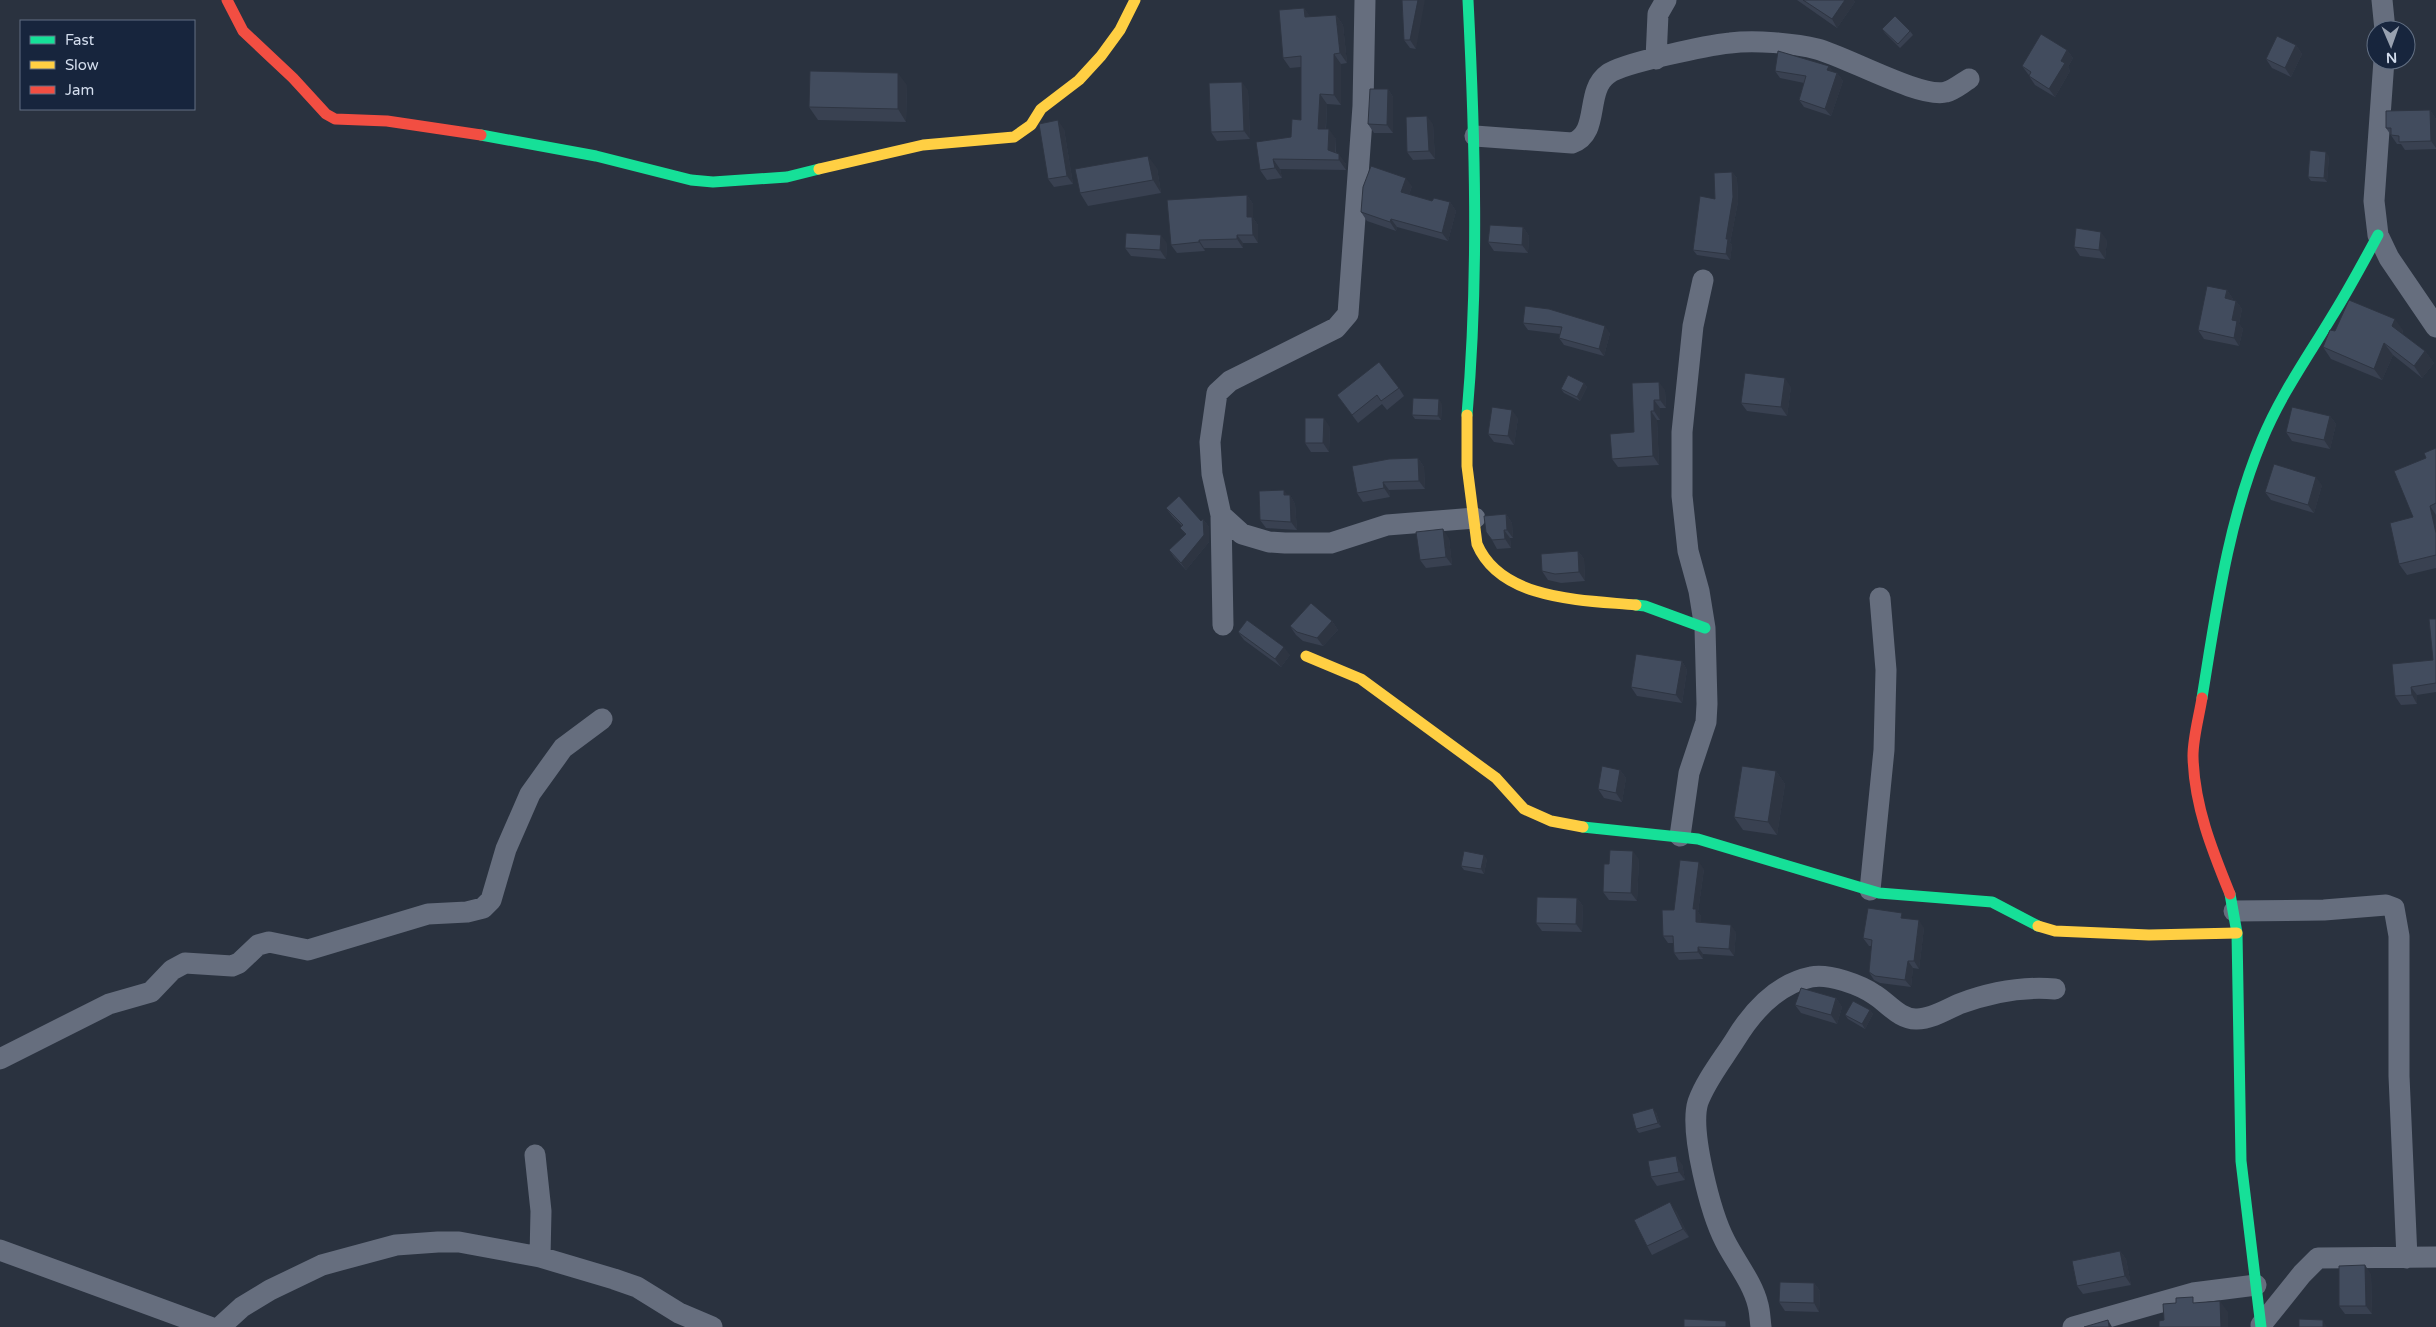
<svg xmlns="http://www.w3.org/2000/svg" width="2436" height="1327" font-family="'Varela Round',sans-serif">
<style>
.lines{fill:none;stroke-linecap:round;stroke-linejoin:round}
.street{stroke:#666e7e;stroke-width:21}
.fast{stroke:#16e098;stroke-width:11}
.slow{stroke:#ffcf43;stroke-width:11}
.jam{stroke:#f24e42;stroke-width:11}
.wall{fill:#394151}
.shaded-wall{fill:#2e3542}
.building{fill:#424c5e;stroke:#2e3542}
</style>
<rect width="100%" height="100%" fill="#2a323f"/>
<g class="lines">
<path class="street" d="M2382,0L2385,30
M1656,59L1658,14L1666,0
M2384,60L2374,201L2378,235L2389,258L2436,327
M1475,136L1572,143C1601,133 1584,91 1608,74C1622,63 1710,45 1730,43C1754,40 1794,43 1817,49C1845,56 1921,99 1946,92C1954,90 1962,83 1969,79
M1221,515L1242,534L1269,542L1285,543H1331L1387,525L1475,518
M1223,625L1221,515L1212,474L1210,442L1217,393L1230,381L1336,328L1348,314L1363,106L1365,0
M1680,836L1689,773L1706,722L1707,704L1705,628L1699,591L1688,551L1682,496V432L1693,326L1703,280
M1870,890L1884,750L1886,670L1880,598
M2234,911L2324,910L2386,905L2394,908L2399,936V1076L2407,1258
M0,1059L109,1004L151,992L172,970L185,963L232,966L239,963L258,945L269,942L308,950L428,914L467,912L483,908L491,900L506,849L530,794L563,748L602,719
M535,1155L541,1211L540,1257
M0,1250L210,1327
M2261,1325L2302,1274L2318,1258L2436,1257
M220,1327L242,1307L270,1290L322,1265L396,1245L438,1242H459L540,1257L614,1279L637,1287L679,1313L712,1327
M1761,1327C1760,1320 1760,1312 1758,1305C1753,1283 1735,1261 1725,1241C1711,1214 1689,1131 1698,1102C1706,1080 1723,1059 1735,1040C1752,1012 1777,984 1811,977C1828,973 1861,985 1875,995C1888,1003 1900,1020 1917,1019C1931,1019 1946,1010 1959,1004C1991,992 2021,986 2055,989
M2073,1327L2193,1293L2256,1285"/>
<path class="fast" d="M481,135L596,156L691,180L713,182L787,177L819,169
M1467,415C1479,277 1475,138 1468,0
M1636,605L1645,606L1705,628
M2202,698C2216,612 2228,521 2262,440C2280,396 2307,358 2331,318C2348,291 2363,263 2378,235
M1583,827L1698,839L1879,893L1992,902L2038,926
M2230,894L2237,933L2241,1161L2261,1327"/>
<path class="slow" d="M819,169L923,145L1014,137L1031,125L1041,109L1079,80L1101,56L1120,30L1135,0
M1467,415V466L1477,544C1501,601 1584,600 1636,605
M1306,656L1361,679L1496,778L1524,809L1551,821L1583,827
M2038,926L2055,931L2149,935L2237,933"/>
<path class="jam" d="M227,0L243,31L293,78L326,114L335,119L387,121L481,135
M2202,698C2199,717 2193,737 2193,756C2194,805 2212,850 2230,894"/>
</g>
<path class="wall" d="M1402,0L1416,49L1410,48L1404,40Z
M1797,0H1853L1855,2L1837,28Z
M1304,8L1310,17L1336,15L1343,25L1347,63L1341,64V105L1327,104L1326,129L1336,139V152L1346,164V170L1280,169L1282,178L1267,180L1260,170L1291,137L1301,120V67L1290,68L1283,58Z
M1882,29L1910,31L1913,35L1900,48L1885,33Z
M2296,45L2302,54L2291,77L2272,68L2266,59Z
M2067,50L2073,58L2068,67L2070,71L2055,97L2035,85L2029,76V75L2028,74L2022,66Z
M1829,66L1833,72L1837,73L1843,81L1831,116L1804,107L1799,100L1804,83L1780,78L1775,71Z
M907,85L906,122L818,120L809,107Z
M1388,89L1393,97V133H1374L1368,124Z
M1248,90L1250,139L1217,141L1211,132Z
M2430,110L2436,119V149L2405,150L2401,144H2397L2386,128Z
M1433,124L1435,159L1413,160L1407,152Z
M1064,129L1073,184L1054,187L1048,179Z
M2329,156L2327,182L2311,181L2308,177Z
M1157,168L1161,193L1088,206L1080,193Z
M1732,172L1737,178L1738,202L1730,243L1732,245L1730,260L1697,255L1693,250L1715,199Z
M1412,186L1409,195L1432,201L1450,202L1456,211L1448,241L1397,227L1396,231L1367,221L1361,212Z
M1247,195L1253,204V218L1258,225V243H1243V248H1204L1205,251L1177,253L1171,245Z
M1523,227L1529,236L1528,253L1494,251L1488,242Z
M2107,240L2105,259L2080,256L2074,247Z
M1167,243L1166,259L1131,256L1125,248Z
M2227,290L2233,299V300L2236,301L2242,309L2239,324L2243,329L2239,346L2204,339L2198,330Z
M1523,323L1610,333L1604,356L1564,345L1559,338L1560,334L1528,330Z
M2403,330L2402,334L2425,351L2434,363L2422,378L2393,355L2382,380L2331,359L2323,347L2335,331Z
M1584,383L1587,387L1580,401L1564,393L1561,389Z
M1632,383L1665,390L1666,408H1660V420H1657L1659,465L1618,467L1612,459L1634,432Z
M1791,387L1787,416L1747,411L1741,403Z
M1399,388L1404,396L1387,410L1382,404L1358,423L1337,395Z
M1442,404L1441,420L1415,419L1412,415Z
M2330,416L2336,424L2330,449L2292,441L2286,432Z
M1518,418L1514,445L1494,442L1488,434Z
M1330,427L1329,452H1311L1305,443Z
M2436,448V568L2407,575L2399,564L2413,517L2426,458Z
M1418,458L1424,467L1425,489L1389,490L1390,497L1363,502L1357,493Z
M2322,485L2314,513L2271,500L2265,492Z
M1288,495H1290L1295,504L1297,530L1266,528L1260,520Z
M1166,508L1201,521L1203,519L1209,527V542L1186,570L1174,557L1169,550L1186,535L1180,528L1182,526L1172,516Z
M1506,514L1512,523L1513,538H1510L1511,548L1497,549L1492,540Z
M1449,538L1452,565L1426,568L1420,560Z
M1578,551L1584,559L1585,581L1561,583L1548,580L1542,571Z
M2436,619V692L2417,695V704L2401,705L2395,696L2433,660Z
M1332,621L1338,630L1323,646L1303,641L1296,635L1290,626Z
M1238,632L1290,655L1281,667L1244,640Z
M1682,661L1687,670L1682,703L1637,696L1631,687Z
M1620,770L1626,778L1622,802L1604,798L1598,789Z
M1776,771L1785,784L1777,835L1743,830L1734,817Z
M1487,859L1484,874L1464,870L1461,866Z
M1639,859L1637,901L1609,900L1603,892L1609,864Z
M1704,869L1698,912L1701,916V923L1736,932L1734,956L1703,954V959L1679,960L1674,953L1673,943H1668L1663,936L1674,910Z
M1577,898L1583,906L1582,932L1542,931L1536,923Z
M1905,918L1924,928L1919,969L1913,968L1911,987L1880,983L1874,980L1869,972L1872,946H1869L1863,938Z
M1836,998L1842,1007L1837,1024L1801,1013L1795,1005Z
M1870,1010L1873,1014L1865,1029L1848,1019L1845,1015Z
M1656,1112L1661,1127L1639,1133L1636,1129Z
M1682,1164L1685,1180L1657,1186L1651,1177Z
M1676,1211L1689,1237L1652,1255L1647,1246Z
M2120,1251L2126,1259L2131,1285L2083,1294L2077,1286Z
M2371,1274L2372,1314H2345L2339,1306Z
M1814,1283L1820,1291L1819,1312L1785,1311L1779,1302Z"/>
<path class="shaded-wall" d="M1418,0H1425L1416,49L1410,40Z
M1845,0H1853L1855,2L1837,28L1832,19Z
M1304,8L1311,18L1305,17Z
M1336,15L1343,25L1347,63L1340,53Z
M2296,45L2302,54L2291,77L2285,68Z
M2067,50L2073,58L2068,67L2070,71L2055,97L2049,89L2061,61Z
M1334,54L1341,64V105L1334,95Z
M1829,66L1834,73L1827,70Z
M898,73L907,85L906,122L898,109Z
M1837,73L1843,81L1831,116L1825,109Z
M1242,82L1248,90L1250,139L1244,131Z
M1388,89L1393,97V133L1387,125Z
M1320,94L1327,104L1325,139L1318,129Z
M2430,110L2436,119V148L2431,141Z
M1427,116L1433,124L1435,159L1429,151Z
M1058,120L1064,129L1073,184L1067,176Z
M1329,129L1336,139L1335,160L1328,150Z
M2326,152L2329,156L2327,182L2324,178Z
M1339,154L1346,164V170L1339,160Z
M1148,156L1157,168L1161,193L1153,180Z
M1273,159L1280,169L1282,178L1275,168Z
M1732,172L1737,178L1738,202L1730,243L1732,245L1730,260L1726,254V239Z
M1406,178L1412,186L1407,201L1401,192Z
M1247,195L1253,204V218L1258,225V243L1253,235L1247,217Z
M1450,202L1456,211L1448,241L1442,233Z
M1391,219L1397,227L1396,231L1390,222Z
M1523,227L1529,236L1528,253L1522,245Z
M2101,232L2107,240L2105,259L2099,250Z
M1161,235L1167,243L1166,259L1160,250Z
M1237,235L1243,243V248L1237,239Z
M1199,240L1204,248L1205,251L1199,242Z
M2227,290L2233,299L2231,307L2225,298Z
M2236,301L2242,309L2239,324L2243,329L2239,346L2234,338L2232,320Z
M2395,319L2403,330L2400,338L2392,326Z
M1605,326L1610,333L1604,356L1599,349Z
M2384,343L2393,355L2382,380L2374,369Z
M2425,351L2434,363L2422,378L2414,366Z
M1785,378L1791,387L1787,416L1781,407Z
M1659,382L1665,390L1666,408L1660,400Z
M1584,383L1587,387L1580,401L1577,397Z
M1439,399L1442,404L1441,420L1438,416Z
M1654,400L1660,408V420L1654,411Z
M1512,410L1518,418L1514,445L1508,436Z
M1651,411L1657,420L1659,465L1653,456Z
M2330,416L2336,424L2330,449L2324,440Z
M1324,418L1330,427L1329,452L1323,443Z
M1418,458L1424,467L1425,489L1419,481Z
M2316,477L2322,485L2314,513L2308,505Z
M1383,482L1389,490L1390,497L1384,488Z
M1284,490L1290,498V495L1295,504L1297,530L1291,522L1284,495Z
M2430,506L2436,515V533Z
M1506,514L1512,523L1513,538L1507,530Z
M1203,519L1209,527V542L1186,570L1181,563Z
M1443,529L1449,538L1452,565L1446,557Z
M1504,530L1510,538L1511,548L1505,539Z
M1578,551L1584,559L1585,581L1579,572Z
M1332,621L1338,630L1323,646L1317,638Z
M1284,647L1290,655L1281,667L1275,659Z
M1682,661L1687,670L1682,703L1676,695Z
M2411,687L2417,695V704L2412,695Z
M1620,770L1626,778L1622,802L1616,793Z
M1776,771L1785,784L1777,835L1768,822Z
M1633,851L1639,859L1637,901L1631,893Z
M1484,855L1487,859L1484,874L1481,869Z
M1699,862L1704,869L1698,912L1701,916V929L1696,922L1693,909Z
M1577,898L1583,906L1582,932L1576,924Z
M1919,920L1924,928L1919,969L1914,961Z
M1731,925L1736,932L1734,956L1729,949Z
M1698,947L1703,954V959L1698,952Z
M1908,961L1913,968L1911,987L1905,980Z
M1836,998L1842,1007L1837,1024L1831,1015Z
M1870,1010L1873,1014L1865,1029L1862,1024Z
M1653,1108L1656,1112L1661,1127L1658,1123Z
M1676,1156L1682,1164L1685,1180L1679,1172Z
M1670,1202L1676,1211L1689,1237L1683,1229Z
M2120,1251L2126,1259L2131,1285L2125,1276Z
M2365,1265L2371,1274L2372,1314L2366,1306Z
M1814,1283L1820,1291L1819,1312L1814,1303Z
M2220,1301L2228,1312V1327H2221Z
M2108,1320L2112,1327H2109Z
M2323,1320L2327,1327H2323Z
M1726,1321L1731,1327H1726Z"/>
<path class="building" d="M1402,0H1418L1410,40H1404Z
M1803,0H1845L1832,19Z
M1304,8L1305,17L1336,15L1340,53L1334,54V95L1320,94L1318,129H1329L1328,150L1339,154V160L1273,159L1275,168L1260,170L1256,142L1291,137L1292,119L1301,120V56L1283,58L1279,10Z
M1895,16L1910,31L1898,44L1882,29Z
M2041,34L2067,50L2061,61L2065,63L2049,89L2029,76L2031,72L2022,66Z
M2277,36L2296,45L2285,68L2266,59Z
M1778,51L1829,66L1827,70L1837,73L1825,109L1799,100L1806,76L1775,71Z
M810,71L898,73V109L809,107Z
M1242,82L1244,131L1211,132L1209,83Z
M1370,89H1388L1387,125L1368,124Z
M2430,110L2431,141L2399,142V136L2391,135V128H2386V111Z
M1427,116L1429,151L1407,152L1406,117Z
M1058,120L1067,176L1048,179L1039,124Z
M2310,150L2326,152L2324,178L2308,177Z
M1148,156L1153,180L1080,193L1075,169Z
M1371,166L1406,178L1401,192L1432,201L1434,198L1450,202L1442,233L1391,219L1390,222L1361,212L1363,187Z
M1732,172L1733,197L1726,239H1728L1726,254L1693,250L1700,196L1715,199L1714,173Z
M1247,195V217H1252L1253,235H1237V239L1199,240V242L1171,245L1167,200Z
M1490,225L1523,227L1522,245L1488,242Z
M2076,228L2101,232L2099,250L2074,247Z
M1126,233L1161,235L1160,250L1125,248Z
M2207,286L2227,290L2225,298L2236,301L2232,320L2237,321L2234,338L2198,330Z
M2349,300L2395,319L2392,326L2425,351L2414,366L2384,343L2374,369L2323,347L2330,330L2335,331Z
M1525,306L1549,309L1605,326L1599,349L1559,338L1562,327L1523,323Z
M1379,362L1399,388L1381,401L1377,395L1352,415L1337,395Z
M1745,373L1785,378L1781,407L1741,403Z
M1568,375L1584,383L1577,397L1561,389Z
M1659,382L1660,400H1654V411H1651L1653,456L1612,459L1610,434L1634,432L1632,383Z
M1413,398L1439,399L1438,416L1412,415Z
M1492,407L1512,410L1508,436L1488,434Z
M2292,407L2330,416L2324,440L2286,432Z
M1305,418H1324L1323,443H1305Z
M2436,448V503L2430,506L2436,533V555L2399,564L2390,523L2413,517L2394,471L2426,458L2424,453Z
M1418,458L1419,481L1383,482L1384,488L1357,493L1352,466L1389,459Z
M2274,464L2316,477L2308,505L2265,492Z
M1284,490V495H1290L1291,522L1260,520L1259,491Z
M1179,496L1201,521L1203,519L1204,535L1181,563L1169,550L1186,534L1180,528L1183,525L1166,508Z
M1506,514L1507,530H1504L1505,539L1492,540L1486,532L1484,516Z
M1443,529L1446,557L1420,560L1416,532Z
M1578,551L1579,572L1555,574L1542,571L1541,554Z
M1311,603L1332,621L1317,638L1297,632L1290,626Z
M2429,619H2436V683L2411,687L2412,695L2395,696L2392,664L2433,660Z
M1247,620L1284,647L1275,659L1238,632Z
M1636,654L1682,661L1676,695L1631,687Z
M1602,766L1620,770L1616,793L1598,789Z
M1742,766L1776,771L1768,822L1734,817Z
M1610,850L1633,851L1631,893L1603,892L1604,864H1609Z
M1464,851L1484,855L1481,869L1461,866Z
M1680,860L1699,862L1693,909H1696V922L1731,925L1729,949L1698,947V952L1674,953L1673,936H1663L1662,910H1674Z
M1537,897L1577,898L1576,924L1536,923Z
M1868,908L1902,913L1901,918L1919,920L1914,961H1908L1905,980L1875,976L1869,972L1872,940L1863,938Z
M1801,988L1836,998L1831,1015L1795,1005Z
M1853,1001L1870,1010L1862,1024L1845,1015Z
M1653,1108L1658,1123L1636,1129L1632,1114Z
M1676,1156L1679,1172L1651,1177L1648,1161Z
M1670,1202L1683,1229L1647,1246L1634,1220Z
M2120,1251L2125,1276L2077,1286L2072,1261Z
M2365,1265L2366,1306H2339V1266Z
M1780,1282L1814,1283V1303L1779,1302Z
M2193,1297V1303L2220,1301L2221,1327H2159V1321L2164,1320L2163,1304L2176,1303V1298Z
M1684,1319L1726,1321V1327H1684Z
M2299,1319L2323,1320V1327H2299Z
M2108,1320L2109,1327H2084Z"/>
<rect x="20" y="20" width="175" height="90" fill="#17253d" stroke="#626f83"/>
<rect x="30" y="36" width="25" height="8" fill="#16e098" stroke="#626f83"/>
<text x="65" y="45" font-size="15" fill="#d3dded">Fast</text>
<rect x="30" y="61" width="25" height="8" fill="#ffcf43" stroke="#626f83"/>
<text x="65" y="70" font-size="15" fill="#d3dded">Slow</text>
<rect x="30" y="86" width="25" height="8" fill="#f24e42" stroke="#626f83"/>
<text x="65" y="95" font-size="15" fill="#d3dded">Jam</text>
<g transform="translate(2391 45) rotate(178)"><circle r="24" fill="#17253d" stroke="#626f83"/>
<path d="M0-4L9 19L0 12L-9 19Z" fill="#98a1b0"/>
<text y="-8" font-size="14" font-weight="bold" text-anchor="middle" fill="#d3dded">N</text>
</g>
</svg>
